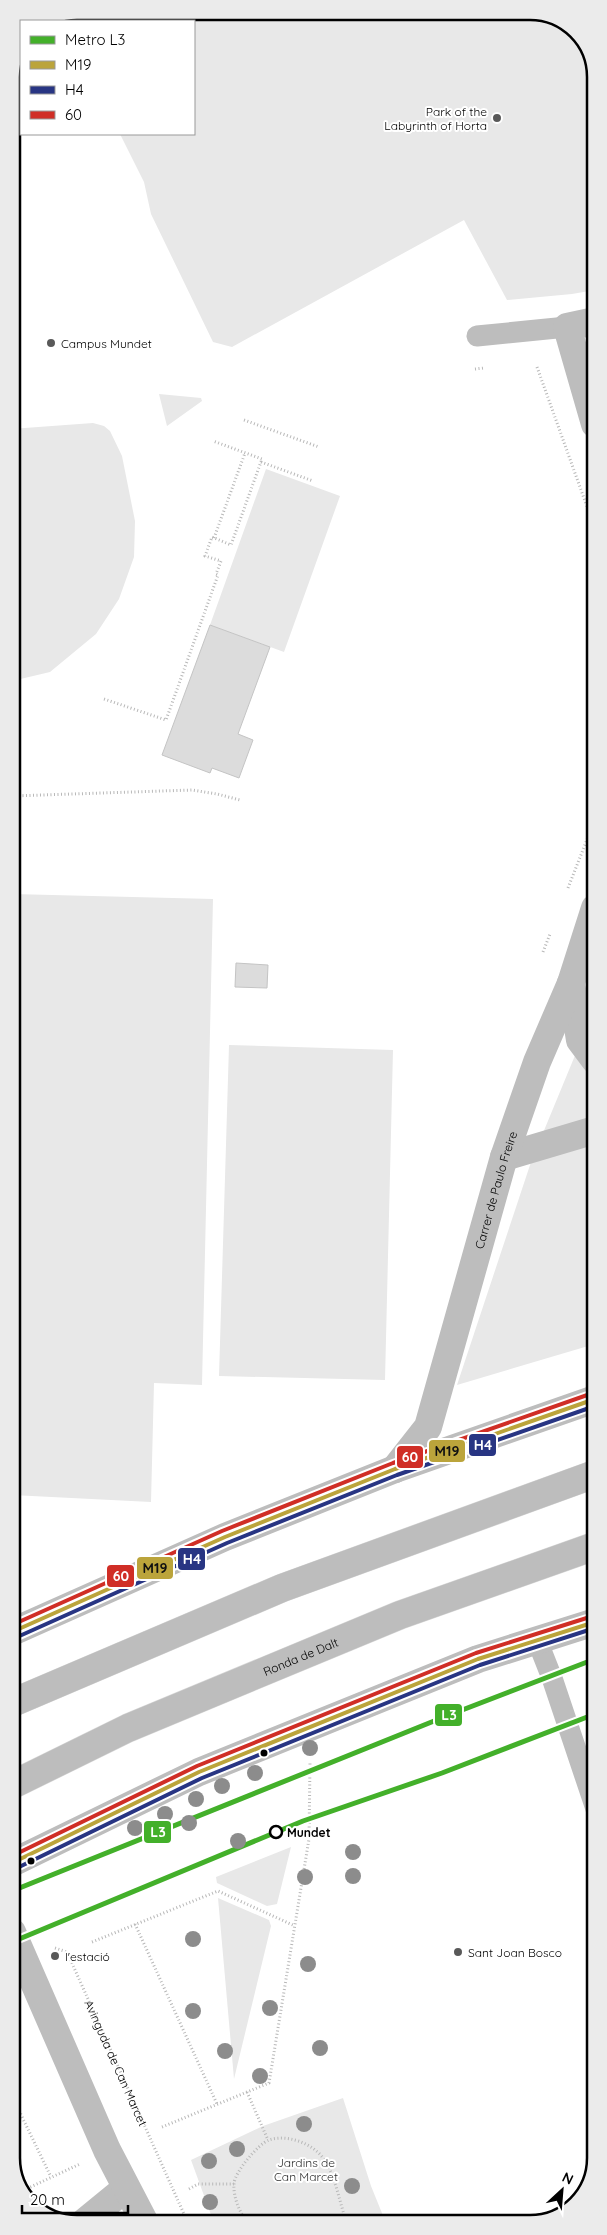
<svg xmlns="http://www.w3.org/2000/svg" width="607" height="2235" font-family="Quicksand,sans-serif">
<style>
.green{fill:#e8e8e8}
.building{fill:#dcdcdc;stroke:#c4c4c4}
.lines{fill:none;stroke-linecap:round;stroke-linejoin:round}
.trunk-casing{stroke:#dbdbdb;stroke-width:29}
.path{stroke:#b8b8b8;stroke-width:3;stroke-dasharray:1 2.5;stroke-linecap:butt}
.service{stroke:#bdbdbd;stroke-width:21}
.minor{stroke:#bdbdbd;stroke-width:28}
.tertiary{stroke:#bdbdbd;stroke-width:28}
.trunk{stroke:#bdbdbd;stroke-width:28}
.bus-1-casing{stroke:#fff;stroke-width:8}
.bus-2-casing{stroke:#fff;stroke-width:8}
.bus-3-casing{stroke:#fff;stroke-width:8}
.bus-1{stroke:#bba43b;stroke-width:4}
.bus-2{stroke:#283583;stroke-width:4}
.bus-3{stroke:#d02e26;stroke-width:4}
.metro-1-casing{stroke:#fff;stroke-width:9}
.metro-1{stroke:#43b02a;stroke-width:5}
.tree{fill:#8c8c8c}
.poi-dot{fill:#595959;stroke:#fff;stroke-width:2}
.bus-dot{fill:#000;stroke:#fff;stroke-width:2}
.stop-dot{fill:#fff;stroke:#000;stroke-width:2.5}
.labels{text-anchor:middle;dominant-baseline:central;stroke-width:4;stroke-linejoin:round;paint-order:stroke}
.poi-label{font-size:12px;fill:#000;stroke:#fff;text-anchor:start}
.street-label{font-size:12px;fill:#000;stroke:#fff}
.stop-label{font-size:12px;font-weight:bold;fill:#000;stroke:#fff;text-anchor:start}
.park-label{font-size:12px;fill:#2d2d2d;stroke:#fff}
.rim{fill:none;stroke:#000;stroke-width:2.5}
.line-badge{stroke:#fff;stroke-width:2}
.badge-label{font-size:14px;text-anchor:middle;font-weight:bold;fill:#fff}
.pale-badge-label{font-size:14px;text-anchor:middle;font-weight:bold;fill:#111}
</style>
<rect width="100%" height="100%" fill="#fff"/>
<path class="green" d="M77,11L539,12L574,28L594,64L595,290L572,294L507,300L464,220L232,347L213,342L151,214L144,182L120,134H194V21H63L61,18Z
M11,76L21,99V129L11,117Z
M159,394L201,398L202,401L167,426Z
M93,423L104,426L110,431L122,456L135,521L134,557L119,599L96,634L50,672L12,681L11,429Z
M266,469L340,496L284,652L210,625Z
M12,894L213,899L202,1385L154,1383L151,1502L12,1495Z
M595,1007V1344L457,1385L531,1162Z
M229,1045L393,1050L385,1380L219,1376Z
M291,1847L277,1904L267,1906L217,1883L216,1877Z
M218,1898L269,1920L271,1926L234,2079Z
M343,2098L371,2186L386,2223H214L191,2160L263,2126Z"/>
<path class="building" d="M210,625L270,647L238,734L253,740L239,778L212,768L210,773L162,755Z
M236,963L268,965L267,988L235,987Z
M595,1744V1764L590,1746Z"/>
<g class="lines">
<g class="trunk-casing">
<g id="trunk">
<path d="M12,1703L282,1588L595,1474"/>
<path id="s3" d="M12,1785L128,1728L400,1615L595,1546"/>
</g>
</g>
<g class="path">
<path d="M537,367L595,529"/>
<path d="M475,369L484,368"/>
<path d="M244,420L319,447"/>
<path d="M261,462L313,481"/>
<path d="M214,538L245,453"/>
<path d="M104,699L166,720L218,575L216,574L221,561L205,556L212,537L231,545L262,459L213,441"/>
<path d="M12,796L192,790L217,794L240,800"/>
<path d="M568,888L595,819"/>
<path d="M543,952L550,934"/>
<path d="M135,1924L217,2104"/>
<path d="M92,1942L218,1891L295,1926"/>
<path id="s1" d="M55,1948L67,1952L188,2223"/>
<path d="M247,2092L268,2140"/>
<path d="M13,2098L51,2177"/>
<path d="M162,2127L269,2083L309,1839L310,1762"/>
<path d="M189,2189L198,2184H234"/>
<path d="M24,2190L80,2164"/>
<path d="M248,2223C240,2214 233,2197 234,2184C234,2173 258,2144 269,2140C287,2134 312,2143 323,2158C336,2176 339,2202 347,2223"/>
</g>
<path class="service" d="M477,336L567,327
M537,1640L552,1678L596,1809"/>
<g class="minor">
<path d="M595,321L567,327L595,424"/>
<path d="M571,983L580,1040L595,1060"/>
<path d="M504,1157L595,1130"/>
<path id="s2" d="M395,1469L428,1427L504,1157L537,1062L571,983L595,908"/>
<path d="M82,2224L126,2188"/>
</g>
<path class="tertiary" d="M12,1632L225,1537L395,1469L595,1399
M12,1863L199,1772L478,1659L595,1622
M12,1932L107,2150L145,2223"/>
<use href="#trunk" class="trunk"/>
<g class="bus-1-casing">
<path id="bus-1" d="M12,1632L225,1537L395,1469L595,1399
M12,1863L199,1772L478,1659L595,1622"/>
</g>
<g class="bus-2-casing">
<path id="bus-2" d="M15,1638L227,1543L397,1475L595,1406
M15,1869L202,1778L480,1665L595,1628"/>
</g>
<g class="bus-3-casing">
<path id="bus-3" d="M12,1625L222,1531L393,1463L593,1393
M12,1856L197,1766L476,1653L593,1616"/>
</g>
<use href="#bus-1" class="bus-1"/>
<use href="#bus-2" class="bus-2"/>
<use href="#bus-3" class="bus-3"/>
<g class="metro-1-casing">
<path id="metro-1" d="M12,1891L444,1717L595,1659
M12,1942L303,1821L442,1773L595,1714"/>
</g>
<use href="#metro-1" class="metro-1"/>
</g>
<g class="tree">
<circle cx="310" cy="1748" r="8"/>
<circle cx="255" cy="1773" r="8"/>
<circle cx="222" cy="1786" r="8"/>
<circle cx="196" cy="1799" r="8"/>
<circle cx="165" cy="1814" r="8"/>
<circle cx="189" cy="1823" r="8"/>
<circle cx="135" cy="1828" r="8"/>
<circle cx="238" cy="1841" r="8"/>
<circle cx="353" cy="1852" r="8"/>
<circle cx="353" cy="1876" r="8"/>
<circle cx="305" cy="1877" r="8"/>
<circle cx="193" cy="1939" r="8"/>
<circle cx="308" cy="1964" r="8"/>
<circle cx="270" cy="2008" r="8"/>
<circle cx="193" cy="2011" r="8"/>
<circle cx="320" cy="2048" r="8"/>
<circle cx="225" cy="2051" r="8"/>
<circle cx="260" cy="2076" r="8"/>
<circle cx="304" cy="2124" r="8"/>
<circle cx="237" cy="2149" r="8"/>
<circle cx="209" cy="2161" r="8"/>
<circle cx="352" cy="2186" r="8"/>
<circle cx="210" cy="2202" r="8"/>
</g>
<g class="poi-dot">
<circle cx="497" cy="118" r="5"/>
<circle cx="51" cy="343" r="5"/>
<circle cx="458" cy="1952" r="5"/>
<circle cx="55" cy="1956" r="5"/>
</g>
<g class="bus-dot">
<circle cx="264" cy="1753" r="4.5"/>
<circle cx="31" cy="1861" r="4.5"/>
</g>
<circle class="stop-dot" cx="276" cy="1832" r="6"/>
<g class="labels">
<g class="poi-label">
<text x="487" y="111" text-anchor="end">Park of the<tspan x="487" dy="14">Labyrinth of Horta</tspan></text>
<text x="61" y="343">Campus Mundet</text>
<text x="468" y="1952">Sant Joan Bosco</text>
<text x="65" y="1956">l'estació</text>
</g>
<g class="street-label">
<text stroke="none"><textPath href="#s2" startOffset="300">Carrer de Paulo Freire</textPath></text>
<text stroke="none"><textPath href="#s3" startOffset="316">Ronda de Dalt</textPath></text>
<text stroke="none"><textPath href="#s1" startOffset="134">Avinguda de Can Marcet</textPath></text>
</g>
<g class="stop-label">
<text x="287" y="1832">Mundet</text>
</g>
<g class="park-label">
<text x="306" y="2162">Jardins de<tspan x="306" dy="14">Can Marcet</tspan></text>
</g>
</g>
<path d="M0 0H607V2235H0ZM77 20H530A57 57 0 0 1 587 77V2158A57 57 0 0 1 530 2215H77A57 57 0 0 1 20 2158V77A57 57 0 0 1 77 20Z" fill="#ebebeb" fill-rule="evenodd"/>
<path class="rim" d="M77 20H530A57 57 0 0 1 587 77V2158A57 57 0 0 1 530 2215H77A57 57 0 0 1 20 2158V77A57 57 0 0 1 77 20Z"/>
<g class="line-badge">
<rect x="468" y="1433" width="29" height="24" rx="5" fill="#283583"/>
<rect x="428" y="1439" width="38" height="24" rx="5" fill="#bba43b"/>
<rect x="396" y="1445" width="28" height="24" rx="5" fill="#d02e26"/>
<rect x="177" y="1547" width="29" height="24" rx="5" fill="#283583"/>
<rect x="136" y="1556" width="38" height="24" rx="5" fill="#bba43b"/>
<rect x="106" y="1564" width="29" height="24" rx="5" fill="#d02e26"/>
<rect x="434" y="1703" width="29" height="24" rx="5" fill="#43b02a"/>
<rect x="143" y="1820" width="29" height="24" rx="5" fill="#43b02a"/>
</g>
<g class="badge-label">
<text x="483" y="1450">H4</text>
<text x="410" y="1462">60</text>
<text x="192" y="1564">H4</text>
<text x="121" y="1581">60</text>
<text x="449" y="1720">L3</text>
<text x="158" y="1837">L3</text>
</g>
<g class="pale-badge-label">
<text x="447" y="1456">M19</text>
<text x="155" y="1573">M19</text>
</g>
<rect x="20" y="20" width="175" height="115" fill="#ffffff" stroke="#999999"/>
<rect x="30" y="36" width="25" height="8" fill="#43b02a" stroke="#999999"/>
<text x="65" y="45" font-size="15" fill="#000000">Metro L3</text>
<rect x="30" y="61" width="25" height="8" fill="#bba43b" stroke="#999999"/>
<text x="65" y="70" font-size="15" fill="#000000">M19</text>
<rect x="30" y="86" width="25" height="8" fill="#283583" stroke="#999999"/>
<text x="65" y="95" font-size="15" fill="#000000">H4</text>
<rect x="30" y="111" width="25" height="8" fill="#d02e26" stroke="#999999"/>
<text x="65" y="120" font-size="15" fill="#000000">60</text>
<g transform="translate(562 2190) rotate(26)" stroke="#ffffff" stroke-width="4" paint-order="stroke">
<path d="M0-4L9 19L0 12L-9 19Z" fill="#000000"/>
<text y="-8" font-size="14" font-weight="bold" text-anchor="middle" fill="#000000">N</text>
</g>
<path d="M22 2205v8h106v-8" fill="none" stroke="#000000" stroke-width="2.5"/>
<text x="30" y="2205" font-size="15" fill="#000000" stroke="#ffffff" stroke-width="4" paint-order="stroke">20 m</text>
</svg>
